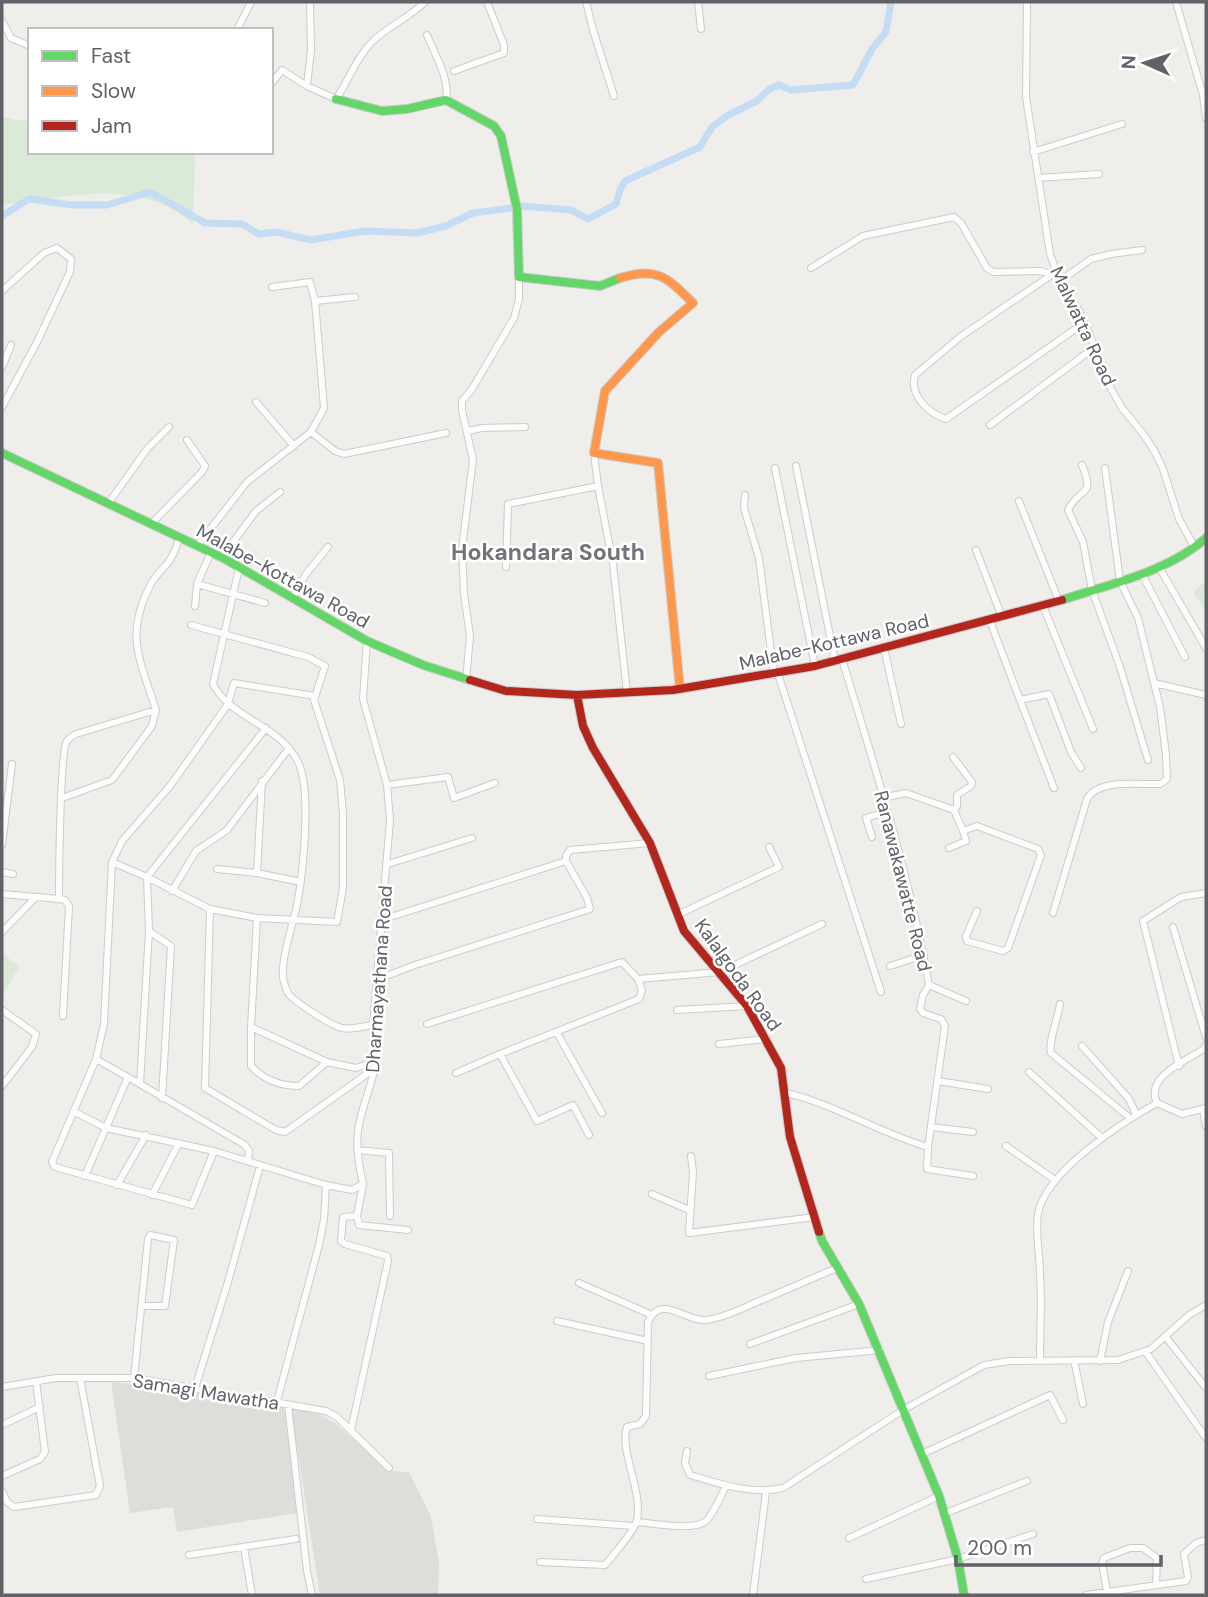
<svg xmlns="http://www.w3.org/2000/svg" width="1208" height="1597" font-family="'DM Sans',sans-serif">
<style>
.industrial{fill:#deddda}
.education{fill:#dfddd9}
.green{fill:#dae9d8}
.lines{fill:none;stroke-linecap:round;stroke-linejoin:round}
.canal{stroke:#c4dcf4;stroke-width:7}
.street-casing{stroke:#cccccb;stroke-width:8}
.fast-casing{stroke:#cacacb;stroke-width:10}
.slow-casing{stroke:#cacacb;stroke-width:10}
.jam-casing{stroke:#cacacb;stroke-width:10}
.street{stroke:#fdfcfc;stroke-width:6}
.fast{stroke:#63d668;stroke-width:8}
.slow{stroke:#ff974d;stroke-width:8}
.jam{stroke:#b3261e;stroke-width:8}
.labels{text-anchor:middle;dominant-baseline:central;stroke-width:5;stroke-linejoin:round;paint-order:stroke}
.street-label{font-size:19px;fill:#606267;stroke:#fff}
.quarter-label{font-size:23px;font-weight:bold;fill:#717479;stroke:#fff}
</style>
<rect width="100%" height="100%" fill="#efeeea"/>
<path class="industrial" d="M111,1382L173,1387L276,1404L284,1408L298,1513L177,1532L173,1507L130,1513Z"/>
<path class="education" d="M291,1408L313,1411L335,1423L389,1471L409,1472L431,1517L439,1562L438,1595H320Z"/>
<path class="green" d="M2,116L15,120L30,121V152H195L193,224C140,177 70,197 6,204L2,206Z
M1206,581V610L1194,595L1195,590Z
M2,953L19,967L2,996Z"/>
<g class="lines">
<path class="canal" d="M522,206L571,210L588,219L616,204L620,190L625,181L700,147L712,127L728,115L757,101L768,90L779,85L791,90L853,85L872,49L886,32L891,2
M2,216L29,199L72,205H107L150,192L205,223L242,224L259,234L276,232L311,240L365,231L417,233L446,226L473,213L512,208"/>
<g class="street-casing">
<path id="street" d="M586,2L593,30L614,96
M698,2L701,29
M1027,2L1026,97L1050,254L1060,281L1078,309L1090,335L1106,380L1122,408L1144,435L1155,452L1163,469L1179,519L1195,548
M1176,2L1203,95L1206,118
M2,21L11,38L30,46
M237,30L251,2
M427,35C435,55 450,79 446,100
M454,71L504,53V45L487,2
M271,84L282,70L307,86L336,99C349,80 356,58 372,42C388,26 409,18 425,2
M307,86L311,50L310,2
M1033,152L1122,124
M1038,178L1099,174
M811,268L863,236L954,217L961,223L987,268L993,272L1040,271L1051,274
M1056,272L960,337L915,375C909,395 928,413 946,419L1084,323
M1060,281L1091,259L1111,254L1142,250
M2,291L44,253L57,248L71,259L70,272L37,342L2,407
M315,301L355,297
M2,367L11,345
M256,402L294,446
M990,425L1095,347
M468,431L482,428L525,427
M311,432L335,451L344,454L446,433
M594,453L598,486
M1082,465C1096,498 1080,486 1068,510L1083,542L1092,590L1120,667L1148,760
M796,466L835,661
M775,468L815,666
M745,495L744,508L759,558L774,675
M1019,501L1059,601
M108,504L147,449L169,427
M151,524L202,472L205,466L203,463L187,440
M197,546L247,482L311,432L324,408L315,301L310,282L272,287
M976,550L1002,617
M222,557L256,511L280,492
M506,567L508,504L598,486L613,564L627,693
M1159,567L1206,648
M239,568L213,684C231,719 280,725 298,762C312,789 303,874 297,905C293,924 281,958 283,978C284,982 286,990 288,993C293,1001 332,1026 342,1028C351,1030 364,1026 373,1025
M1142,574L1185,657
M197,584L265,603
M292,598L306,574L328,547
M195,606L197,584L211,552
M1043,606L1093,729
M990,621L1020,700L1049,694L1071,752L1081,768
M191,625L308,657L325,666L314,700L340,780L343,814V888L337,922L257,918
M884,648L901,724
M778,674L881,992
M466,680L470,636L464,594L462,549L473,460L462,410V401L472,389L514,318L519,299V277
M1154,683L1206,695
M1020,700L1054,788
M953,757L972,782L971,786L957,795V806L954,810
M387,785L448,777L454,798L495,783
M62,798L112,780L152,726L156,710
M882,798L906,793L954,810L963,831L977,826L1038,849L1041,855L1008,948L1003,951L967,941L966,936L977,911
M872,837L866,818L886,812
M2,845L12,764
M949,848L966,841L963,831
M112,862L147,877L266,728
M388,864L472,838
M217,869L257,873L301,882
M2,872L13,874
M257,873L262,781
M147,877L210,909L257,918L251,1027V1066C264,1080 281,1086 299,1086L327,1062
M147,877L149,931L140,1084L245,1145L249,1151L248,1160
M172,891L196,851L227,830L289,748
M2,894L59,899C59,878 60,749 67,741C69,738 73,736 76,734L156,710C140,660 124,635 151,584C156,574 166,567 171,558C175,552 177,544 180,537
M59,899L65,900L69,906L63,1016
M210,909L205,1088L276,1130L285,1132L374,1069
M1053,913L1087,799C1099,778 1139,785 1160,784L1167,779L1166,755L1160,707L1138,618L1120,581L1105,468
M677,915L779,867L769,847
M384,919L566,861
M1173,927L1206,1037
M149,931L171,946L162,1098
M2,932L34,899
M890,966L924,955
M638,979L720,972L822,924
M376,980L415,965L590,909L587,898L566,861V856L570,850L650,843
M929,985L966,1001
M1060,1004C1058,1018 1048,1042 1051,1053L1130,1118
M2,1010L36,1034L32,1047L2,1086
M677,1010L747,1006
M427,1024L622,962L638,979L642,990L639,999L500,1054L456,1073
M251,1027L327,1062L356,1068L377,1061
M557,1033L602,1113
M719,1044L767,1039
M1082,1046L1129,1099L1136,1114
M500,1054L537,1121L573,1105L589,1135
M96,1059L140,1084
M1179,1066L1143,921L1181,897L1206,893
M1029,1072L1102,1138
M938,1081L988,1089
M786,1093C835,1104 879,1133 928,1147L945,1026L941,1019L923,1013L920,1009L923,995L929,985C909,874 875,767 842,659
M1157,1103C1144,1077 1187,1060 1204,1049L1206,1045
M1203,1109L1206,1126
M73,1111L106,1128L214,1151L326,1185
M931,1127L973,1132
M1006,1146L1055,1180
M928,1147L927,1169L973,1176
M357,1150L389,1153L390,1216
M214,1151L192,1205L55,1167L52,1162L96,1059L104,1024L112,862L122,841L170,786L228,704L234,683L315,696
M691,1156L693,1172L689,1233L814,1217
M85,1176L128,1077
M363,1184L357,1216L359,1225L408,1230
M117,1185L146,1135
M652,1194L689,1210
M152,1195L179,1143
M579,1283L652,1315
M557,1321L648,1341
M1165,1336L1206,1388
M750,1344L859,1304
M1145,1351L1206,1438
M1040,1360C1040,1331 1042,1302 1040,1274C1040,1255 1035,1233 1038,1214C1045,1172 1121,1123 1157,1103L1182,1114L1206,1108
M1074,1360L1083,1404
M1100,1361L1108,1322L1128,1271
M709,1376L796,1358L880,1350
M134,1378L148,1239L150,1235L174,1240L165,1306H141
M2,1387L56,1378H134L326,1411L337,1417L389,1468
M195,1388L228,1282L260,1166
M277,1401L319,1245L324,1219L326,1185L352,1190L363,1184C359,1165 355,1145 359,1125C366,1088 384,1066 373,1025L390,820L387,785L363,699L367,641
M288,1405L307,1571L312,1595
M2,1425L40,1407
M351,1430L388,1261L387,1256L345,1244L341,1241L343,1217L357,1216
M687,1451L685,1463L690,1475C720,1484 752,1495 783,1488L903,1410L984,1365L1009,1361L1118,1360L1151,1349L1189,1315L1206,1305
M922,1454L1050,1395L1063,1420
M2,1476L40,1459L45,1452L36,1381
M2,1491L7,1502L14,1507L96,1495L100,1486L80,1378
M946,1513L1027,1481
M537,1519L634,1526
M637,1522C653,1523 697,1532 707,1520C715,1511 720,1497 726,1486
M849,1538L939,1496
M244,1547L252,1595
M189,1555L296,1539
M540,1562L605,1565C613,1555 635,1531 637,1520C643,1490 619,1451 627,1427L640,1424L646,1416L648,1322C661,1293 686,1322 706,1320C723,1318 741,1309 757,1302C784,1291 810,1279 837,1268
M866,1579L958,1559L1033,1534
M1107,1591L1102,1563L1104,1558L1130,1548H1143L1157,1558L1156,1585
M753,1595L766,1492
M1086,1595L1186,1581L1188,1577L1184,1554L1196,1543L1206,1540"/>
</g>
<g class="fast-casing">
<path id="fast" d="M336,99L382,111L407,109L446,100L494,126L501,136L517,209L519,277L600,286L620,278
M2,453L225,559L367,641L423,665L470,680
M1062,600C1110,584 1168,572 1206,538
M819,1232L822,1241L859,1304L939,1496L958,1559L964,1595"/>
</g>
<g class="slow-casing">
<path id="slow" d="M620,278C658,266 667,278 693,303L659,332L605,391L594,453L658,463L680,689"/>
</g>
<g class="jam-casing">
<path id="jam" d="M470,680L506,691L577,695L673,690L815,666L1062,600
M577,695L583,726L593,748L650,843L684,931L747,1006L781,1068L790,1137L819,1232"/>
</g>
<use href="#street" class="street"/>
<use href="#fast" class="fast"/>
<use href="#slow" class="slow"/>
<use href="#jam" class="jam"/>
</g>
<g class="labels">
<g class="street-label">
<text transform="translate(1083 326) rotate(65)">Malwatta Road</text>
<text transform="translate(283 576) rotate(29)">Malabe-Kottawa Road</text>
<text transform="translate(834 642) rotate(-13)">Malabe-Kottawa Road</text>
<text transform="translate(903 881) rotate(76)">Ranawakawatte Road</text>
<text transform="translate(738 975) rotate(54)">Kalalgoda Road</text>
<text transform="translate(379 979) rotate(-86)">Dharmayathana Road</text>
<text transform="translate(206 1392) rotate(9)">Samagi Mawatha</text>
</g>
<g class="quarter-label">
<text x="548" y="552">Hokandara South</text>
</g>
</g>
<rect width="1208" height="1597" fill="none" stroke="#606267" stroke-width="7"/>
<rect x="28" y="28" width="245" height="126" fill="#ffffff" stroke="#bfc0c2" stroke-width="2"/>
<rect x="42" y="51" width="35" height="10" fill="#63d668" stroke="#bfc0c2" stroke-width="2"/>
<text x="91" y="63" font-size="21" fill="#606267">Fast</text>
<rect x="42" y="86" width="35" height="10" fill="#ff974d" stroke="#bfc0c2" stroke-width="2"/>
<text x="91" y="98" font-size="21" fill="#606267">Slow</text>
<rect x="42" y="121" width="35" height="10" fill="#b3261e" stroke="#bfc0c2" stroke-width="2"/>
<text x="91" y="133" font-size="21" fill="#606267">Jam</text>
<g transform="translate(1145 63) rotate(273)" stroke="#ffffff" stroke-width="5" paint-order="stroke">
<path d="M0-5L12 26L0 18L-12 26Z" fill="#606267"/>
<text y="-10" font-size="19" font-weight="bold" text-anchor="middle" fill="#606267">N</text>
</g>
<path d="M956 1555v10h205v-10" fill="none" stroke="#606267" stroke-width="3.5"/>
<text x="967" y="1555" font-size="21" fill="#606267" stroke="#ffffff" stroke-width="5" paint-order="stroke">200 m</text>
</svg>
